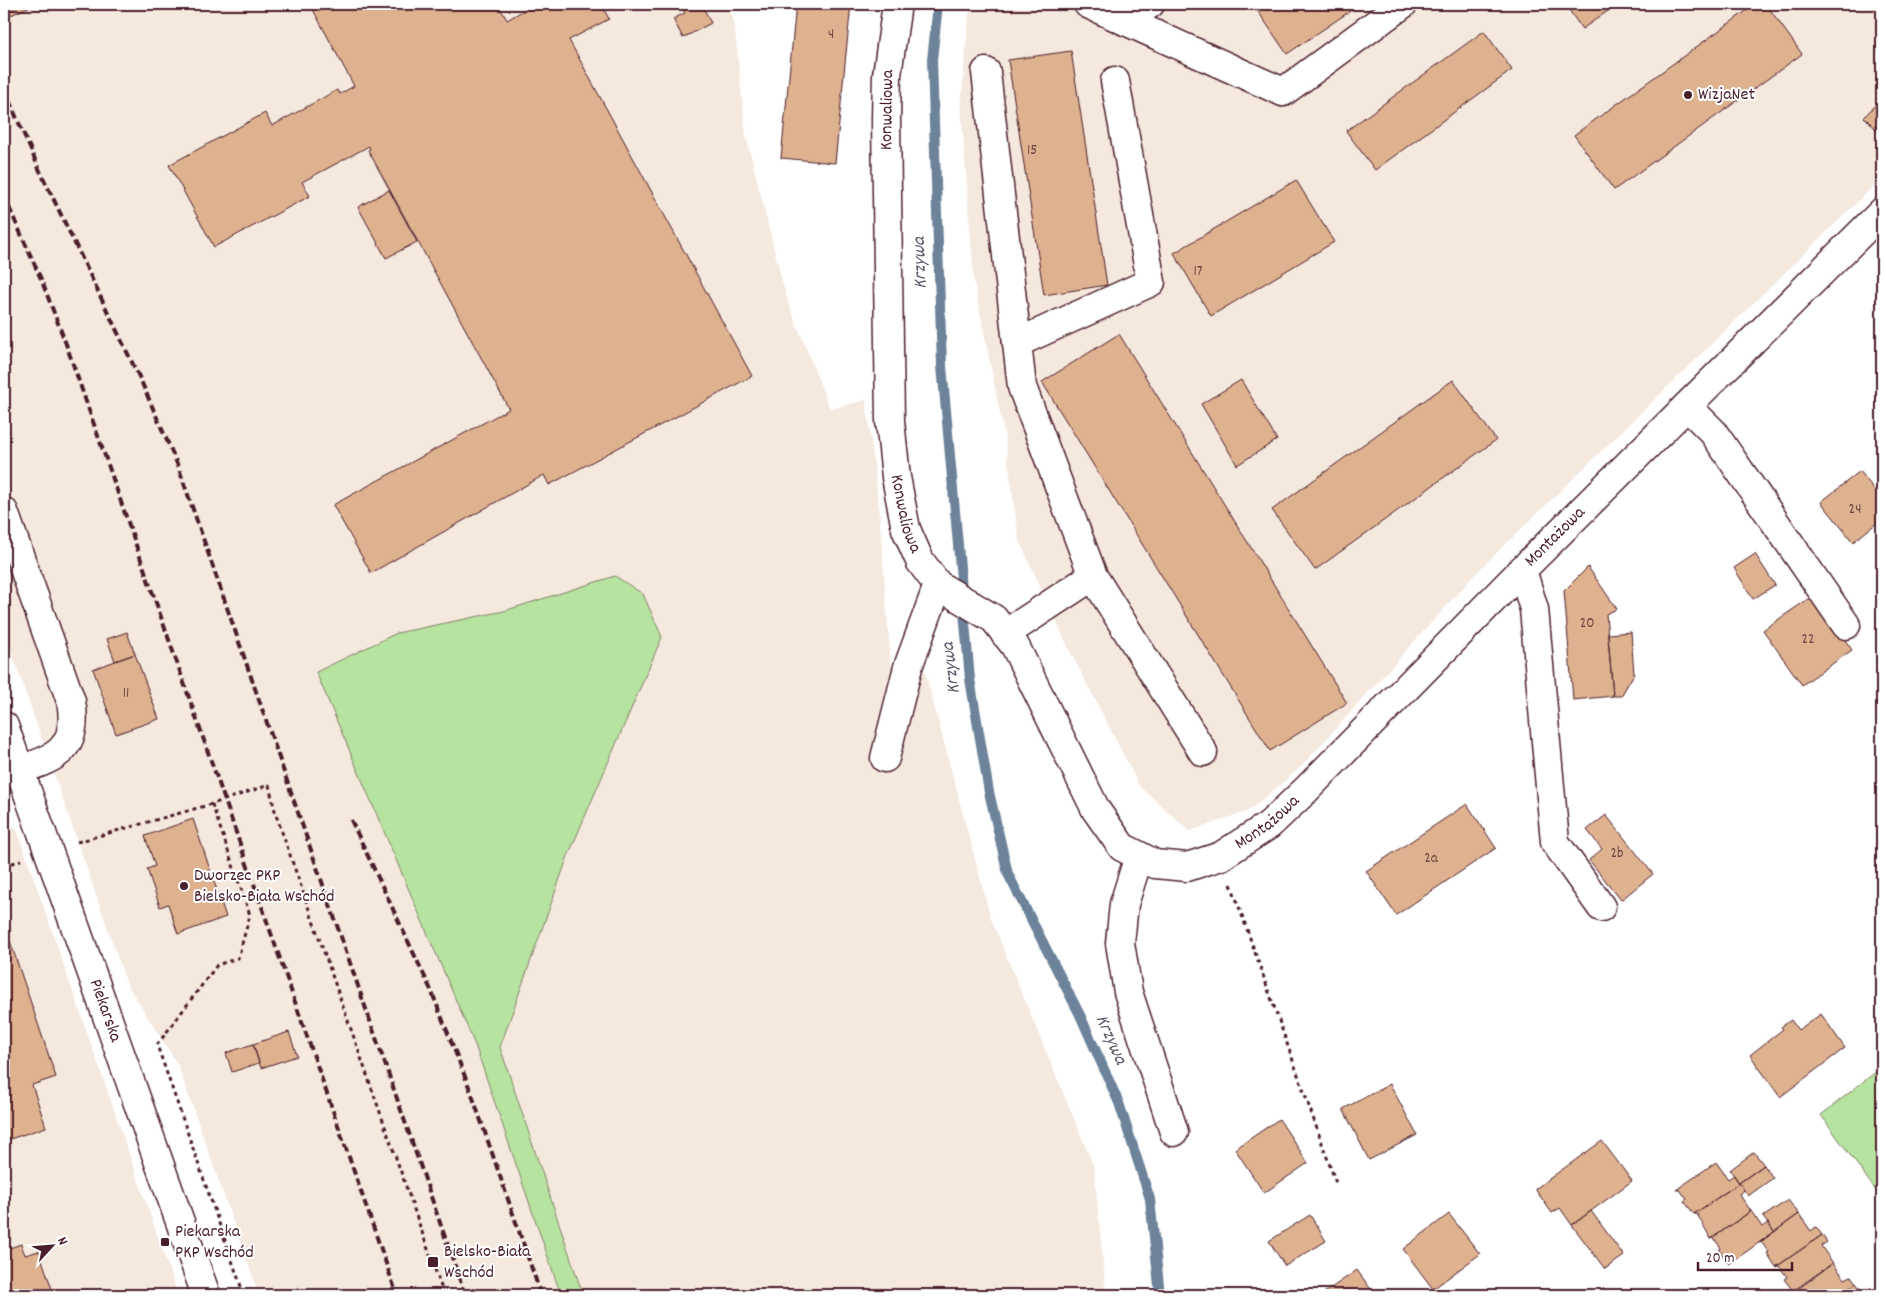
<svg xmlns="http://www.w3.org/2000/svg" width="1886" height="1299" font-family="Dekko,sans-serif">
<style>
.built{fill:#f5e8dd}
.green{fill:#b7e3a1;stroke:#808166}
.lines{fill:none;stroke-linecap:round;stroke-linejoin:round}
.stream{stroke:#6c839a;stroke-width:10}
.building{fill:#deb18f;stroke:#4a1f2b}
.minor-casing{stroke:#4a1f2b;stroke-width:31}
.path{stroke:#4a1f2b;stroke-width:3;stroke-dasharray:4 4;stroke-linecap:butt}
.minor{stroke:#fff;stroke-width:28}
.rail{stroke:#4a1f2b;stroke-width:4;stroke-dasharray:8 4;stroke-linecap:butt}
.poi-dot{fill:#4a1f2b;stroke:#fff;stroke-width:2}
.labels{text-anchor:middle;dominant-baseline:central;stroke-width:4;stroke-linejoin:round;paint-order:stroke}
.number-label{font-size:15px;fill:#6f4444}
.poi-label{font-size:18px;fill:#4a1f2b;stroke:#fff;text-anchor:start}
.street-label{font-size:18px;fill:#4a1f2b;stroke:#fff}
.water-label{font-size:19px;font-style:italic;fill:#5e596c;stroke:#fff}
</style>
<rect width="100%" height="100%" fill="#fff"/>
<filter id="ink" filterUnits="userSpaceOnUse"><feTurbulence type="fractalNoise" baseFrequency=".02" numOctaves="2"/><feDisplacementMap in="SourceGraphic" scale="10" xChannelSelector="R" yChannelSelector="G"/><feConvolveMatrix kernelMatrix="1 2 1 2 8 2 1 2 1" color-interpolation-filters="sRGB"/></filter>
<g filter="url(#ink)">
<path class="built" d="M4,4H727L734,21L746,136L786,297L830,409L866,400L879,508L891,667L924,668L991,919L1094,1167L1106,1295H583L500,1047L568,856L504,611L397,633L475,1045L561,1295H259L178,1065L127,984L4,630Z
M970,4H1882V178L1477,572L1300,768L1248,811L1190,831L1140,787L1069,649L1019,540L1005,438L974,281L961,105Z
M4,820L17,830L178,1295H4Z"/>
<path class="green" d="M615,576L643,594L662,637L568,856L500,1047L583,1295H561L475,1045L316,672L397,633L504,611Z
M1882,1067V1199L1821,1115Z"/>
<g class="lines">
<path class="stream" d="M938,4L932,60L942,366L970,679L989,792L1008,874L1080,1015L1119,1103L1150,1199L1160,1295"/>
</g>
<path class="building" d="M6,4H35L11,15Z
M310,4H498L507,20L531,6L533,8L541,4H601L609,19L569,40L752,376L549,485L544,475L371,573L333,505L509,409L368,150L370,149L369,146L302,182L310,196L214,247L169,165L265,113L272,126L337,90L340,94L354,86Z
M680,4H704L702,5L711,23L683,38L673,19L685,13Z
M796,4H851L835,163L781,158Z
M1253,4H1359V5L1287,54Z
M1565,4H1618L1582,29Z
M1756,4H1766L1802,54L1614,190L1574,135Z
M1484,31L1512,70L1375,170L1346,131Z
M1071,51L1107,285L1044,295L1008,60Z
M1882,98V135L1864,117Z
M1296,180L1334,242L1211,316L1174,253Z
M389,190L417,242L386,258L358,207Z
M1119,334L1347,703L1270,751L1042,382Z
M1241,380L1277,440L1237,465L1201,404Z
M1453,380L1496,440L1315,570L1272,510Z
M1860,471L1882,500V519L1853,542L1821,502Z
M1755,554L1775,585L1753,599L1734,568Z
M1588,567L1617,609L1606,614L1613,696L1573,700L1564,591Z
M1814,595L1852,650L1802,685L1763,630Z
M127,632L135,654L115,661L107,639Z
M1631,632L1634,674L1621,696H1613L1608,634Z
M135,654L159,719L116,734L93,669Z
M1467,804L1496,848L1396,915L1366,871Z
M1606,815L1653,874L1621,900L1589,860L1602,849L1587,830Z
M193,819L226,917L178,934L168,904L160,907L147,869L155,866L145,836Z
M8,935L56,1077L32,1085L46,1127L4,1141V936Z
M1821,1014L1845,1048L1780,1097L1750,1055L1783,1029L1781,1027L1791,1020L1798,1030Z
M289,1032L297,1056L261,1068L253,1044Z
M253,1044L259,1063L232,1072L226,1053Z
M1390,1084L1417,1135L1369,1160L1343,1109Z
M1279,1119L1308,1163L1264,1193L1235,1149Z
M1602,1141L1632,1181L1572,1225L1560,1208L1552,1213L1535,1189Z
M1754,1152L1764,1165L1739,1183L1730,1170Z
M1716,1162L1728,1179L1734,1175L1739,1183L1694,1214L1684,1201L1687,1199L1680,1190H1676Z
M1764,1165L1773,1178L1748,1196L1739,1183Z
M1739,1183L1744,1190L1739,1194L1751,1211L1711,1239L1697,1214H1694Z
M1788,1200L1799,1214L1774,1232L1763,1217Z
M1591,1211L1624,1256L1605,1269L1572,1225Z
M1751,1211L1762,1227L1768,1223L1774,1232L1729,1264L1719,1250L1721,1248L1714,1238L1711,1239Z
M1449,1214L1480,1254L1433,1289L1403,1249Z
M1799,1214L1811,1231L1816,1227L1822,1235L1776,1267L1767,1253L1769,1252L1762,1242L1759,1243Z
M1310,1215L1326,1241L1285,1266L1269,1241Z
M1822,1235L1827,1242L1821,1246L1833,1263L1793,1291L1784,1279L1787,1277L1779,1266L1776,1267Z
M21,1244L25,1255L39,1251L54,1295H4V1250Z
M1833,1263L1845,1279L1851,1276L1856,1283L1839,1295H1800L1797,1290L1794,1292Z
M1357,1270L1375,1295H1321Z
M1856,1283L1861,1290L1856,1295H1839Z"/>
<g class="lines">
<g class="minor-casing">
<g id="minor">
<path id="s1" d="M897,4L887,75L886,119L890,421L896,477L906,529L920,561L938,585L994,619L1015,646L1096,810L1122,847L1155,864L1187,867L1221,856L1269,825L1306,790L1522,570L1882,212"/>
<path d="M1088,4L1283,92L1403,4"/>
<path d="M1125,21L1150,4"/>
<path d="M986,72L1022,387L1093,576L1203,752"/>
<path d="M1017,343L1151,282L1115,81"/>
<path d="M1687,406L1713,432L1846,625"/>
<path d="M4,512L71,701C81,756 47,761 4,774"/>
<path d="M1522,570L1534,609L1555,842L1601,907"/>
<path d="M1005,634L1093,576"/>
<path id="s2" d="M4,726L206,1295"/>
<path d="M885,758L908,667L938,585"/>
<path d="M1139,856L1124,904L1120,943L1128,992L1174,1132"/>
</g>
</g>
<path class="path" d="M212,804L250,915L238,958L217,965L157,1045L244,1295
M77,842L212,804L269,785L276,815L444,1295
M4,866L21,860
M1231,884L1336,1183"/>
<use href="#minor" class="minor"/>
<path class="rail" d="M4,89L40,171L141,381L178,466L465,1295
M4,196L41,279L66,344L397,1295
M351,820L431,990L471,1092L541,1295"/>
</g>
</g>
<g class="poi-dot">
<circle cx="1688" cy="95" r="5"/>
<circle cx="184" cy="886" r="5"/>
<rect x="160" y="1237" width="10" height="10" rx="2.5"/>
<rect x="427" y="1256" width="12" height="12" rx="2.5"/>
</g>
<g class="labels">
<g class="number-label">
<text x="831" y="35">4</text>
<text x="1032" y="151">15</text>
<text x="1198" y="272">17</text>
<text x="1855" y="510">24</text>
<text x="1587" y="624">20</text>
<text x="1808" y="640">22</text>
<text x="126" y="694">11</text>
<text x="1617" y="854">2b</text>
<text x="1431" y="859">2a</text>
</g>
<g class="poi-label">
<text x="1698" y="95">WizjaNet</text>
<text x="194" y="876">Dworzec PKP<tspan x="194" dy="21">Bielsko-Biała Wschód</tspan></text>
<text x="175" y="1232">Piekarska<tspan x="175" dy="21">PKP Wschód</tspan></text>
<text x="444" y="1252">Bielsko-Biała<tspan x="444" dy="21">Wschód</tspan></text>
</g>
<g class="street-label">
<text transform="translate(888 110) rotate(-89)">Konwaliowa</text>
<text stroke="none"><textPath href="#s1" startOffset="512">Konwaliowa</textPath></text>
<text stroke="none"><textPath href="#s1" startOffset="1488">Montażowa</textPath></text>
<text stroke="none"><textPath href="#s1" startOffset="1082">Montażowa</textPath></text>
<text stroke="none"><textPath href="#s2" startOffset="302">Piekarska</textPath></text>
</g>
<g class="water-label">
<text transform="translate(921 263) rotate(-92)">Krzywa</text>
<text transform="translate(952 668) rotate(-97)">Krzywa</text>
<text transform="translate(1110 1040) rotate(66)">Krzywa</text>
</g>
</g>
<rect width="1886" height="1299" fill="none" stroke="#fff" stroke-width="20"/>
<rect x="10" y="10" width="1866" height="1279" fill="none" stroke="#4a1f2b" stroke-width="2" filter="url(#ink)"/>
<g transform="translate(52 1246) rotate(64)" stroke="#ffffff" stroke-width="4" paint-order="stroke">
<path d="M0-4L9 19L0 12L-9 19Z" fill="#4a1f2b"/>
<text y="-8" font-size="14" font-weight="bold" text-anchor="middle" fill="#4a1f2b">N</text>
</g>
<path d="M1698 1262v8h94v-8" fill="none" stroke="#4a1f2b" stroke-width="2.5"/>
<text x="1706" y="1262" font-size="15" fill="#4a1f2b" stroke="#ffffff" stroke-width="4" paint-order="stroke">20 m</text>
</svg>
